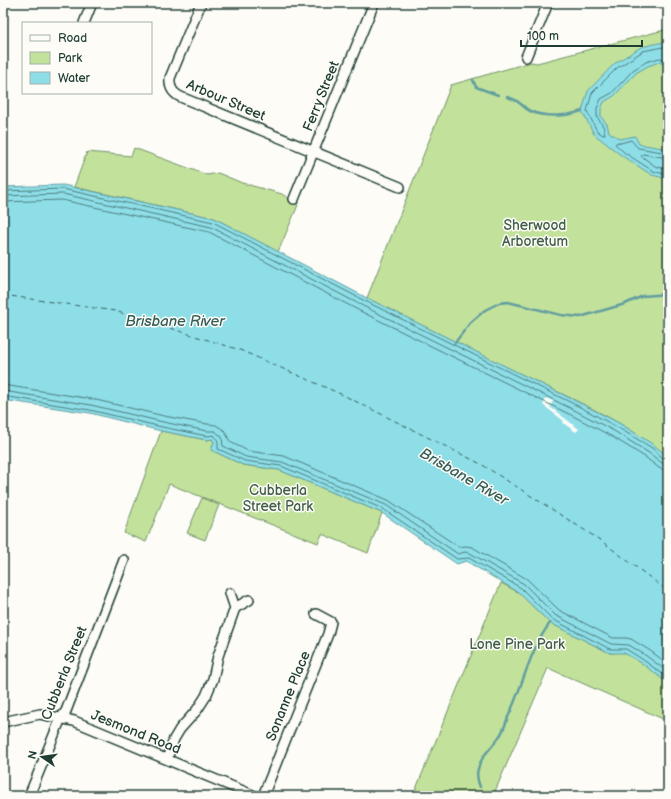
<svg xmlns="http://www.w3.org/2000/svg" width="671" height="799" font-family="'Balsamiq Sans',sans-serif">
<style>
.green{fill:#c2e29b;stroke:#709068}
.water{fill:#8edee8;stroke:#629ea0}
.pier{fill:#fdfcf7}
.lines{fill:none;stroke-linecap:round;stroke-linejoin:round}
.shore{stroke:#4b7d7c;stroke-width:1}
.stream{stroke:#629ea0;stroke-width:2.5}
.ferry{stroke:#355d58;stroke-width:1;stroke-dasharray:5 4;stroke-linecap:butt}
.minor-casing{stroke:#1f3d34;stroke-width:12}
.minor{stroke:#fdfcf7;stroke-width:9}
.labels{text-anchor:middle;dominant-baseline:central;stroke-width:3;stroke-linejoin:round;paint-order:stroke}
.street-label{font-size:14px;fill:#1f3d34;stroke:#fdfcf7}
.park-label{font-size:14px;fill:#405e49;stroke:#fdfcf7}
.water-label{font-size:15px;font-style:italic;fill:#355d58;stroke:#fdfcf7}
</style>
<rect width="100%" height="100%" fill="#fdfcf7"/>
<filter id="ink" filterUnits="userSpaceOnUse"><feTurbulence type="fractalNoise" baseFrequency=".025" numOctaves="2"/><feDisplacementMap in="SourceGraphic" scale="8" xChannelSelector="R" yChannelSelector="G"/><feConvolveMatrix kernelMatrix="1 2 1 2 8 2 1 2 1" color-interpolation-filters="sRGB"/></filter>
<g filter="url(#ink)">
<path class="green" d="M668,29V457C628,423 578,402 531,379C476,352 421,325 367,298L451,85L531,62L537,63Z
M134,148L207,175L218,173L242,183L282,194L298,205L278,252L214,218L74,187L87,152L131,156Z
M161,431L207,440L212,439L214,442L211,450L243,465L279,470L382,513L368,553L322,534L318,543L169,484L146,542L124,533Z
M202,498L219,505L205,540L187,533Z
M501,583L518,592L550,623L610,653L624,652L640,662L668,683V708L663,719L548,668L493,796H413Z"/>
<path class="water" d="M664,42H668V64L665,65L659,62L648,66L636,73L614,96L604,102L601,109V117L607,124L609,132L620,139L635,136L639,144L668,149V179L652,175L622,156L594,134L582,111L588,91L614,64L641,47Z
M63,185L214,218L367,298L582,404L619,423L654,445L668,457V683L640,662L624,653H610L550,623L518,592L466,561L457,564L382,513L279,470L243,465L211,450L214,442L212,439L207,440L161,431L90,413L3,400V187Z"/>
<path class="pier" d="M546,398L553,401L550,407L579,429L576,432L563,423L564,421L543,405Z"/>
<g class="lines">
<path class="shore" d="M668,46L643,51L617,68L592,93L587,111L597,131L603,135L605,134L603,126L597,117V108L601,99L612,93L633,70L646,62L659,58L668,60
M668,153L638,148L631,140L621,143L617,142L615,144L625,153L653,171L668,175
M668,158L643,154L641,156L655,166L668,170
M3,191L63,189L213,222L365,301L580,407L617,427L652,448L664,459H668
M3,196L63,194L211,227L363,306L578,412L614,431L649,453L662,463L668,465
M3,202L62,200L209,232L360,311L575,417L611,436L645,457L659,468L668,471
M3,385L92,399L164,416L207,424L216,425L225,431L230,442L248,451L284,456L388,500L459,547L466,546L472,547L527,579L559,610L613,638H626L631,639L649,650L668,664
M3,391L91,405L163,422L207,431H215L222,437L223,446L246,457L282,462L386,505L458,554L465,552L470,553L524,584L555,615L611,644L629,645L645,655L668,672
M3,396L90,410L162,427L207,436L214,435L218,441V449L245,461L281,466L383,509L457,559L469,558L521,588L552,619L610,649H626L642,659L668,678"/>
<path class="stream" d="M473,80L476,87L498,95
M507,97C520,100 521,106 530,111C545,118 568,116 582,111
M454,344L470,323L485,310L499,303L508,302L561,315L580,317L625,304L643,296L668,294
M480,787C478,782 476,775 478,769C481,755 494,746 501,734C504,729 506,723 508,717C523,686 529,651 550,623
M480,796L481,793"/>
<path class="ferry" d="M3,295L115,311L240,350L343,395L481,464L600,540L668,591"/>
<g class="minor-casing">
<path id="minor" d="M201,3L170,78C169,88 173,94 183,98L400,187
M84,23L92,3
M526,57L548,3
M294,199L374,3
M235,608L249,600
M3,722L40,714L74,721L255,796
M167,759L174,739L180,729L197,710L206,696L213,679L218,656L235,608L230,593
M29,796L61,718L66,711L124,560
M263,796L328,634L331,622L316,614"/>
</g>
<use href="#minor" class="minor"/>
</g>
</g>
<g class="labels">
<g class="street-label">
<text transform="translate(321 96) rotate(-68)">Ferry Street</text>
<text transform="translate(226 100) rotate(23)">Arbour Street</text>
<text transform="translate(64 673) rotate(-68)">Cubberla Street</text>
<text transform="translate(288 696) rotate(-68)">Sonanne Place</text>
<text transform="translate(136 732) rotate(22)">Jesmond Road</text>
</g>
<g class="park-label">
<text x="535" y="225">Sherwood<tspan x="535" dy="16">Arboretum</tspan></text>
<text x="278" y="490">Cubberla<tspan x="278" dy="16">Street Park</tspan></text>
<text x="517" y="644">Lone Pine Park</text>
</g>
<g class="water-label">
<text x="175" y="321">Brisbane River</text>
<text transform="translate(464 477) rotate(30)">Brisbane River</text>
</g>
</g>
<rect width="671" height="799" fill="none" stroke="#fdfcf7" stroke-width="16"/>
<rect x="8" y="8" width="655" height="783" fill="none" stroke="#1f3d34" stroke-width="1.5" filter="url(#ink)"/>
<rect x="22" y="22" width="130" height="72" fill="#fdfcf7" stroke="#a4b0a9"/>
<rect x="30" y="35" width="20" height="6" fill="#fdfcf7" stroke="#a4b0a9"/>
<text x="58" y="42" font-size="12" fill="#1f3d34">Road</text>
<rect x="30" y="52" width="20" height="12" fill="#c2e29b" stroke="#a4b0a9"/>
<text x="58" y="62" font-size="12" fill="#1f3d34">Park</text>
<rect x="30" y="72" width="20" height="12" fill="#8edee8" stroke="#a4b0a9"/>
<text x="58" y="82" font-size="12" fill="#1f3d34">Water</text>
<g transform="translate(42 757) rotate(283)" stroke="#fdfcf7" stroke-width="3" paint-order="stroke">
<path d="M0-3L7 15L0 10L-7 15Z" fill="#1f3d34"/>
<text y="-6" font-size="11" font-weight="bold" text-anchor="middle" fill="#1f3d34">N</text>
</g>
<path d="M521 40v6h121v-6" fill="none" stroke="#1f3d34" stroke-width="2"/>
<text x="527" y="40" font-size="12" fill="#1f3d34" stroke="#fdfcf7" stroke-width="3" paint-order="stroke">100 m</text>
</svg>
